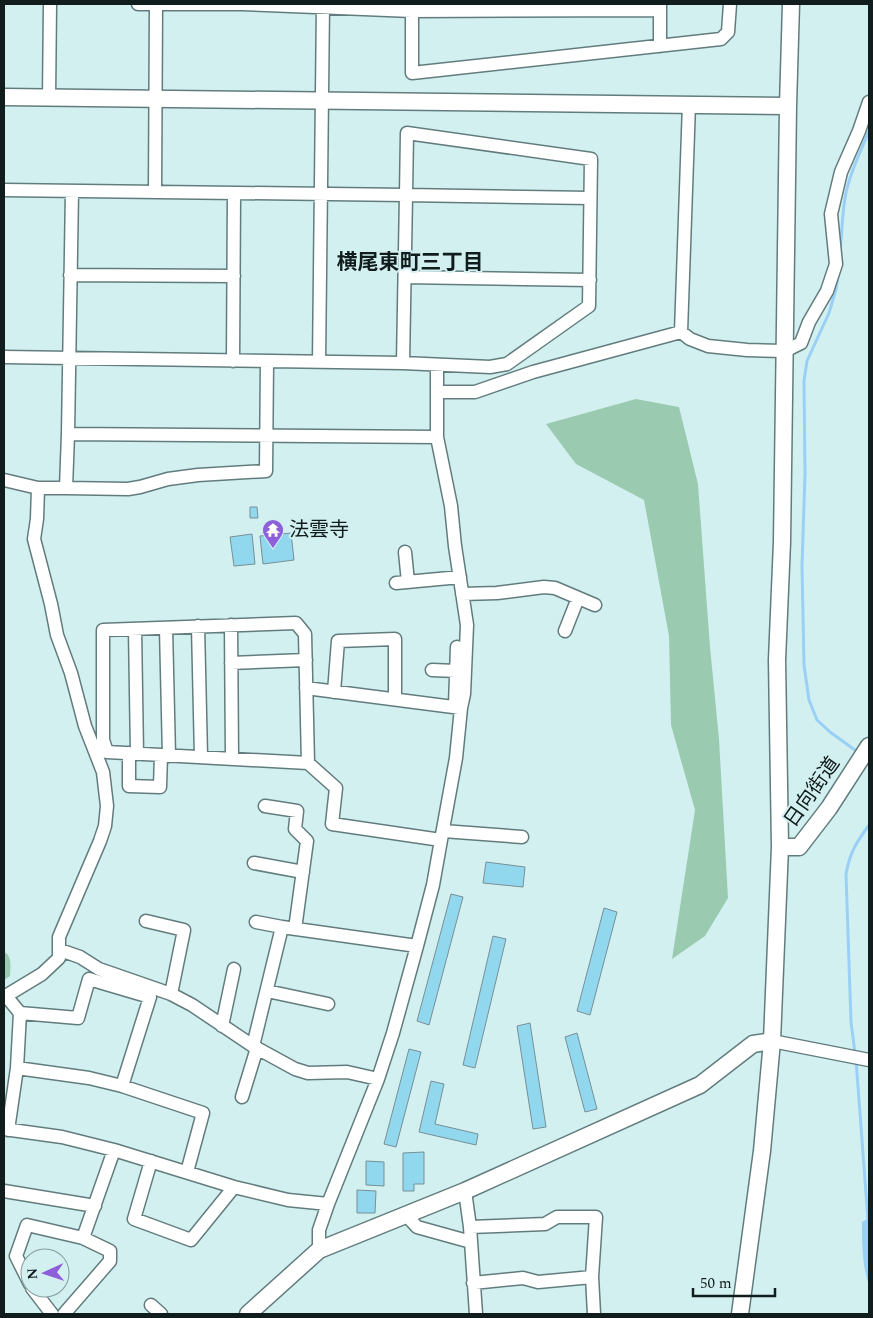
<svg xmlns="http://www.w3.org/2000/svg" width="873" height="1318" font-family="Spectral,'Noto Sans JP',serif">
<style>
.green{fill:#9acbb1}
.water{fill:#9ad0f5}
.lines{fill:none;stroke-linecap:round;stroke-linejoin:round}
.stream{stroke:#9ad0f5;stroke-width:3}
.building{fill:#91d8ee;stroke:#778f97}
.minor-casing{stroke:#627c7d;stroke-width:15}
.tertiary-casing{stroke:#627c7d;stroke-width:19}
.minor{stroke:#fff;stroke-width:12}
.tertiary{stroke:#fff;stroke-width:16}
.labels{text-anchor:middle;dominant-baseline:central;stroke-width:4;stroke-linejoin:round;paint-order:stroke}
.poi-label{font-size:20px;fill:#111c1c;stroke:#d3f0f1;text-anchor:start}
.street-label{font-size:20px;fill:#111c1c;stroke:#d3f0f1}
.neighbourhood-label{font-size:21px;font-weight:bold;fill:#111c1c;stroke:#d3f0f1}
</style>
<rect width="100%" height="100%" fill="#d3f0f1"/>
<path class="green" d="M636,399L679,407L698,484L710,647L719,739L728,898L705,936L672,959L695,810L671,725L669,636L644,500L576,464L546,424Z
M4,952C13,956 10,968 10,976L4,980Z"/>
<path class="water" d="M869,1218V1286C862,1265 862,1244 862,1222Z"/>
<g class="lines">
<path class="stream" d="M840,252C842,234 842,216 845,198C849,175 860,153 869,131
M838,276L836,289L829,313L807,361L804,381L805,474L802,566L804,665L809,700L817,720L830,732L859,753
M869,764V765
M855,1053L851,1022L846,874C850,852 856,843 869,825
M856,1060L868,1220"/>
</g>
<path class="building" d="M250,507H257L258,518H250Z
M291,533L294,560L263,564L260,536Z
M252,534L255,564L234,566L230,537Z
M486,862L525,867L523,887L483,883Z
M451,894L463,897L429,1025L417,1021Z
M604,908L617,912L590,1015L577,1011Z
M493,936L506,939L475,1068L463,1065Z
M530,1023L546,1127L533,1129L517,1026Z
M577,1033L597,1109L585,1112L565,1037Z
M409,1049L421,1052L396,1147L384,1144Z
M431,1081L444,1084L435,1124L478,1134L476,1145L419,1132Z
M424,1152V1184H414V1191H403V1153Z
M366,1161L384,1162V1186L366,1185Z
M357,1190L376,1191L375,1213H357Z"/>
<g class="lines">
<g class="minor-casing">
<path id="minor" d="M138,4H242L412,11L660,10
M412,4V73L721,39L728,32L730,4
M660,46V4
M49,98L50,4
M4,190L406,195L407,133L591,159L589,306L507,364L490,367L403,363L406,195L590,198
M72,191L68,434L437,437
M155,192L156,4
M70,275L234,276
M405,277L590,280
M681,332L689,104
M4,357L403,363
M233,361L234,193
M319,362L323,4
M437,392H475L533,372L681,332L690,339L708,346L747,350L785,351L801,343L809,322L827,291L836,264L831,214L841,172L859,131L869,102
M4,480L38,488H66L68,434
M66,488L128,489L140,487L168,479L198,475L266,471L267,361
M405,552L408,582
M396,583L460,577
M462,594L497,593L544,587L555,588L595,605
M231,625L232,759
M198,626L201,757
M166,628L169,756
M135,629L137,754
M565,631L578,598
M231,663L306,660
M432,670L456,671
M306,688L461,708
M334,692L338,641L395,639V699
M455,705L457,647
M129,753V786L160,787L161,755
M308,763L305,634L296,623L103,630V740L107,752L308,763L336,788L332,824L441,840
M265,806L297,811L295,829L307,841L295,929
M443,831L522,837
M254,863L303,872
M146,921L184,930L171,994
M256,922L282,927
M60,950L80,957L99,969L171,994L192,1005L253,1046L295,1069L308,1073L347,1072L378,1079
M267,991L328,1004
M6,996L20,1013L17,1068L8,1130
M4,997L42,974L59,958V937L100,841L105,826L107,806L103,772L85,726L71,673L57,635L51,604L34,539L37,519L38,488
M20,1013L78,1018L89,979L150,997L122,1086
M222,1026L234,969
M772,1041L869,1060
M253,1046L282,927L417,946
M17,1068L89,1078L122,1086L203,1113L187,1172
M242,1097L257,1048
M4,1129L62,1137L114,1150L234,1187L288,1200L328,1204
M151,1161L134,1219L191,1240L234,1187
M4,1191L95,1206
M465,1191L470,1227L476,1314
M406,1215L417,1227L471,1242
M470,1227L545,1224L557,1217H596L592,1277L594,1314
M83,1238L114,1150
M319,1250V1230L328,1204L378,1079L393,1033L417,946L433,885L441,840L456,758L461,708L464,694L467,625L455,546L451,506L437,437V365
M473,1283L523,1278L538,1282L592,1277
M30,1284L16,1256L27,1225L83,1238L110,1251V1261L64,1314
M32,1288L52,1314
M151,1305L161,1314"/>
</g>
<g class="tertiary-casing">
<path id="tertiary" d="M4,97L788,106
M780,847H799L829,808L869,746
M248,1314L319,1250L465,1191L700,1085L753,1044L772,1041
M740,1314L762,1151L772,1041L780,847L777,660L782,542L788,106L791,4"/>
</g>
<use href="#minor" class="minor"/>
<use href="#tertiary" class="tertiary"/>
</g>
<defs>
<g id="temple-pin" transform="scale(1.125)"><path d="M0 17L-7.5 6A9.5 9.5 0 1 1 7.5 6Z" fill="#8d60da" stroke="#d3f0f1"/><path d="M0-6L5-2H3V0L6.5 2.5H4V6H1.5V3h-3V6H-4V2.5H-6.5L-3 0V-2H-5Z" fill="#fff"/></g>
</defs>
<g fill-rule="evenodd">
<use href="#temple-pin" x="273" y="530"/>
</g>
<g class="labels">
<g class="poi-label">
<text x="289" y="530">法雲寺</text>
</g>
<g class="street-label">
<text transform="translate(812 792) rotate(-55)">日向街道</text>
</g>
<g class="neighbourhood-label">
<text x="410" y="263">横尾東町三丁目</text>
</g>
</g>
<rect width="873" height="1318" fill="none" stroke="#111c1c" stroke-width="10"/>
<g transform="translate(45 1273) rotate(267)"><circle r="24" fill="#d3f0f1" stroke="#859b9c"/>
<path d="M0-4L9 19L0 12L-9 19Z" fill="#8d60da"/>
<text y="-8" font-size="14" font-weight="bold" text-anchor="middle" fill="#111c1c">N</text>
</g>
<path d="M693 1288v8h82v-8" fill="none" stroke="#111c1c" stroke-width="2.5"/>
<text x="700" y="1288" font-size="15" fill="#111c1c" stroke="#d3f0f1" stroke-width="4" paint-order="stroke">50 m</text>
</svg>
